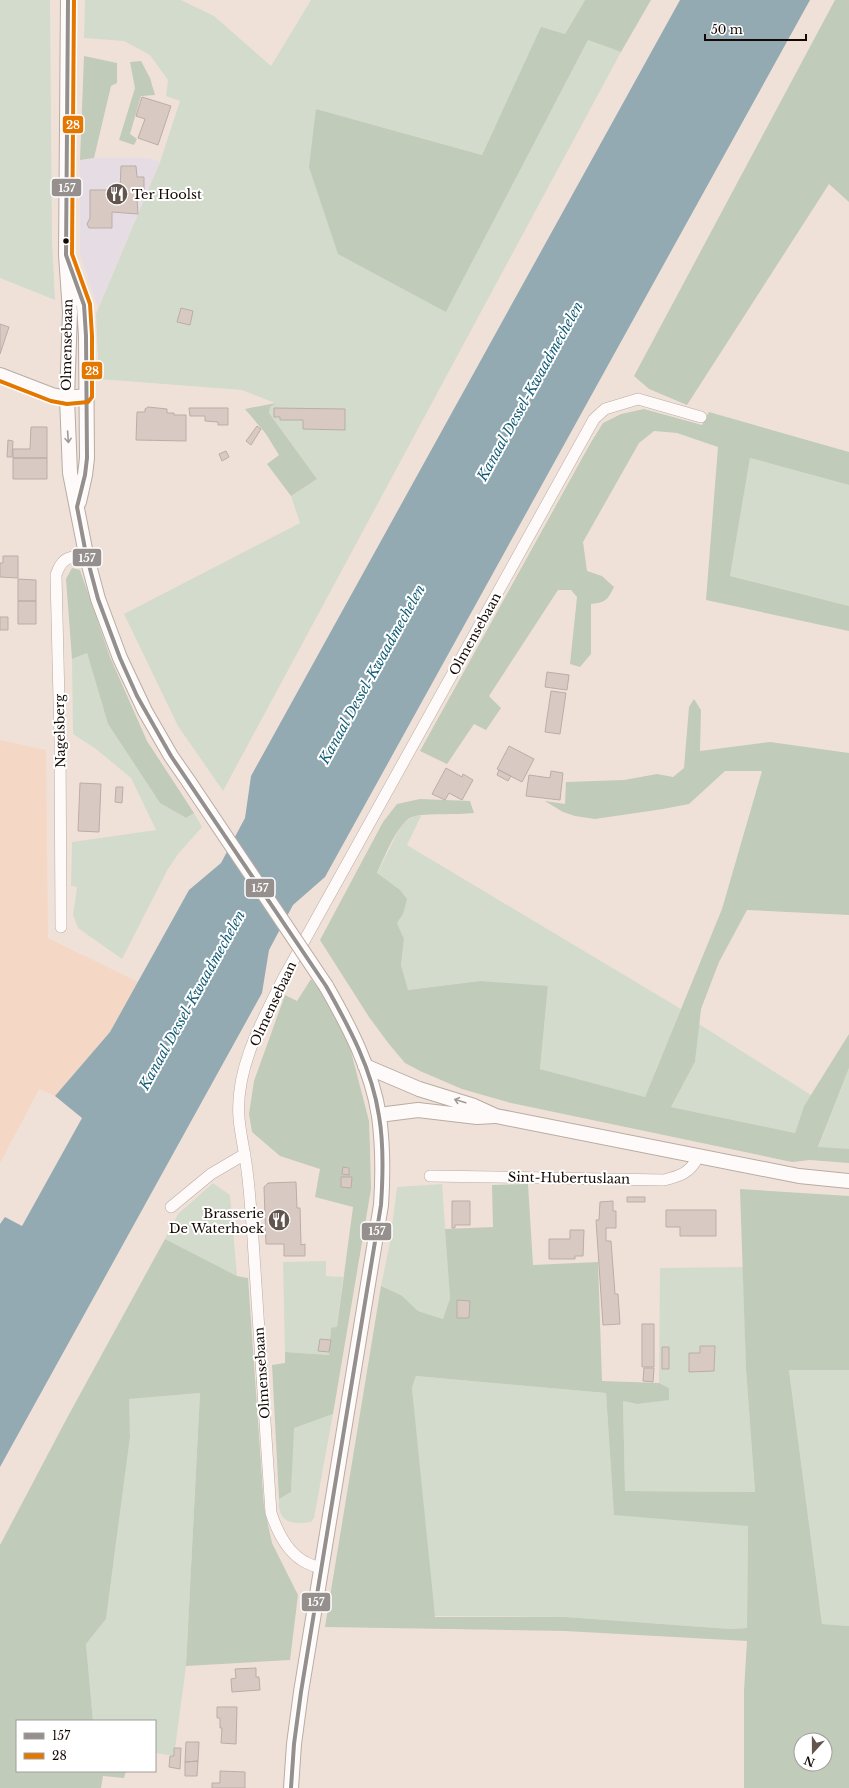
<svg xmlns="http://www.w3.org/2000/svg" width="849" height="1788" font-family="'Libre Baskerville',serif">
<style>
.commercial{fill:#e6dce4}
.built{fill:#f4d7c4}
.green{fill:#d3dbcc}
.forest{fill:#c0cbba;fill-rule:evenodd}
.water{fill:#94aab3}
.building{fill:#d8c9c3;stroke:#bbada7}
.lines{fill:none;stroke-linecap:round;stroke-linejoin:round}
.minor-casing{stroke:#b8aca3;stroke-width:12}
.tertiary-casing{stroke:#b8aca3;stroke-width:16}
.minor{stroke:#fdfaf9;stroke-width:11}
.tertiary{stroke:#fdfaf9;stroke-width:14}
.tertiary-bridge-casing{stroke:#b8aca3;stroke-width:16;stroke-linecap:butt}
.tertiary-bridge{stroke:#fdfaf9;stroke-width:14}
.bus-1-casing{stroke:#fff;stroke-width:7}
.bus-2-casing{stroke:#fff;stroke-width:7}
.bus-1{stroke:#95908e;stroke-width:4}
.bus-2{stroke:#e47700;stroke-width:4}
.oneway{stroke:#a09a97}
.bus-dot{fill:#140903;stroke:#fff;stroke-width:1.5}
.labels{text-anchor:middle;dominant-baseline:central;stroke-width:4;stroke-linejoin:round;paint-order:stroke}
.poi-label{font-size:13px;fill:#140903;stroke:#fff;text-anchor:start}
.street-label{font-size:13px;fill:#140903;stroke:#fff}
.water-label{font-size:14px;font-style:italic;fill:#135c75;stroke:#fff}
.line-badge{stroke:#fff;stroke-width:1.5}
.badge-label{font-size:11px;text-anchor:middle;font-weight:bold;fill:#fff}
</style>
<rect width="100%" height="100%" fill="#f0e1d8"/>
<path class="commercial" d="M94,158H149L160,162L98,308L80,254V160Z"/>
<path class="built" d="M0,740L46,750L48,938L138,982L110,1032L55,1096L39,1089L0,1163Z"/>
<path class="green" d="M0,0H50L52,241L55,300L0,278Z
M85,0H181L214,16L271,66L311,0H585L565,34L541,28L482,155L316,109L446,312L588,40L621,52L223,791L178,726L124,614L300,523L291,496L317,479L269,413L270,407L275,403L242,390L99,379L96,314L160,162L180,101L166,96L168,80L150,55L124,41L84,38Z
M750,458L849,485V606L730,576Z
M87,653L108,724L160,803L186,818L194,813L202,827L179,853L168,869L122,959L78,928L73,915L77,887L71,886L72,842L156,830L131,778L96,749L73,734L72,659Z
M414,816H421L407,845L681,1009L645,1097L540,1069L548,987L480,981L408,990L401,965L404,939L397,923L403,914L377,874L401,825Z
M699,1024L811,1095L804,1106L795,1133L671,1107L695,1062Z
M849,1068V1149L818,1148Z
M213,1183L230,1195L237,1276L165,1239L178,1214Z
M442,1184L450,1298L443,1319L418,1311L401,1295L381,1286L390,1242L397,1187Z
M326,1261V1276L343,1277L337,1328H331L329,1355L285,1352L283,1262Z
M743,1267L746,1369L755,1492L625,1491L623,1401L637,1404L669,1388L659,1383L660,1268Z
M789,1369L849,1370V1626L822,1624Z
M416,1376L606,1393L614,1514L748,1525L747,1628L731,1629L565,1617L434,1616L412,1388Z
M200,1393L186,1666L174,1756L155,1753V1721H93L86,1644L106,1619L130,1437L128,1399Z
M333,1414L314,1518L311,1522C291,1525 277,1522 279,1499L291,1492L293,1428Z"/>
<path class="forest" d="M585,0H651L621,52L588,40L446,312L338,254L309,167L316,109L482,155L541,27L565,34Z
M835,0H849V202L829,184L687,405L649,389L634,376Z
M84,56L117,63V83L111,86L94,158L80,160Z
M141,61L150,78L155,95L141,96L130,134L137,139L134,145L119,140L135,88L130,62Z
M276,403L270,407L269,413L317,479L291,496L267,464L279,455L266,434L245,409Z
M644,409L702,425L709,412L849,452V485L750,458L730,576L849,606V631L706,600L718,447L677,433L654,431L639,443L583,542L587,571L602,576L614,587C607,601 606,602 591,604V654L580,667L570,664L577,597L571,590H558L489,696L501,708L486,730L474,724L447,764L420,751L590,444L603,423L621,414Z
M72,568L80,570L110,657L147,741L194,813L186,818L160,803L108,724L87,653L72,659L66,579Z
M694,699L701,710L700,751L770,742L849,753V915L747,910L719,962L701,1009L695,1062L671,1107L795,1133L804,1106L849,1034V1068L818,1147L849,1149V1163L810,1160L792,1162L511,1103L462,1089L420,1071L405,1063L389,1044L369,1017L320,940L383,822L397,804L420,799L470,801L474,813C455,815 433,813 415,816C398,819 384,859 377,873L400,890L407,899L403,914L397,923L404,939L401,965L408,990L480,981L548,986L540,1069L645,1097L722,909L762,771H725L689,804L663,809L595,819L575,816L563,812L545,801L565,804L566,782L624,780L657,774L673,777L684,768L689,707Z
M311,979L330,1004L348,1040L369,1121L370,1149L371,1189L333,1414L294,1428L291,1492L279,1499L272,1365L285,1363V1352L329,1355L331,1328L337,1327L353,1207L315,1197L320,1169L280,1156L252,1132L249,1114L254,1081L285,995L297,1001Z
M528,1184L533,1265L598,1262L602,1381L659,1383L669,1388V1400L637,1404L623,1401L625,1491L755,1492L746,1369L740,1189L849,1196V1370H789L822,1624L849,1626V1788H744V1691L747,1641L565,1631L325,1627L381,1286L401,1295L418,1311L443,1319L450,1298L445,1229L493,1227L492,1185ZM416,1376L606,1393L614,1515L748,1526L747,1628L731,1629L565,1617H435L412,1388ZM801,1740H825V1764H801Z
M165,1239L237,1276L248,1278L264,1507L272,1543L298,1595L290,1660L186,1666L200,1393L129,1399L130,1437L106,1619L86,1644L93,1721H17V1771H126L124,1778L103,1776L101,1788H0V1545L67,1418Z"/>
<path class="water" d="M680,0H810L325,877L293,905L269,950L262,993L0,1467V1224L5,1217L22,1226L82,1118L55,1096L110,1032L189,890L221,863L245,818L251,776Z"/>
<path class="building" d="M142,97L171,106L158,145L138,138L145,119L136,116Z
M121,166H136L137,177H144V198H137L138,214L112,212V228H89L87,224L90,218V190H120Z
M181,308L193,311L190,325L177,322Z
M0,324L9,327L0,354Z
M148,407L167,409V413H174V415H186V441L136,440L137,412H145V409Z
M189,408H228V425H218V422L205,421V416H190Z
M274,408L345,409V430L303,429V420H280V417H274Z
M257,426L261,429L251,445L246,441Z
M31,427H47V458H13V449H30Z
M8,440L13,441L12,457H7Z
M226,451L229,457L222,461L219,454Z
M13,458H47V479H13Z
M3,556H18V578L0,577V563H3Z
M18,579L36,580V601H18Z
M18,601H36V624H18Z
M0,617H8V630H0Z
M547,672L569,675L567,690L545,687Z
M551,691L566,693L560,734L545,732Z
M509,746L534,759L522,782L497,769Z
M446,768L462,777L463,774L473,780L462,800L449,793L445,800L432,794Z
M499,770L511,776L508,781L497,775Z
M551,771L563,773L560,800L526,796L529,775L550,778Z
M80,783L101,784L99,832L78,831Z
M116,787H123L122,803L115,802Z
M343,1167L349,1168V1175L342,1174Z
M341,1177H352L351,1188L341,1187Z
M296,1182L297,1208H300L301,1245L305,1244V1256H284V1244H266L264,1187L268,1183Z
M627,1197H645V1202H627Z
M452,1201H470V1225H455V1228H452Z
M613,1201V1211H616V1228H606V1241H611L615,1294H618L620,1324L603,1325L596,1220H599L600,1202Z
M666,1210H716V1236H680V1227H666Z
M570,1230H584L583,1256H575V1259H549V1239H570Z
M457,1300L470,1301L469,1318H457Z
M642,1324H654V1367H642Z
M320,1339L331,1340L329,1352L318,1351Z
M700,1346H715L714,1371L689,1372V1353H700Z
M662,1347H669V1369H662Z
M644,1368H654L653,1382L643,1381Z
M256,1668V1677H259L260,1690L232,1692L231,1679L236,1678L235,1669Z
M217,1707H237L236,1744L221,1743L222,1728H220V1718H217Z
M186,1742H199L198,1761L185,1762Z
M174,1748H181L180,1769L169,1767L170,1756H174Z
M198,1761L197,1776H185V1762Z
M220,1771L245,1772V1788H212V1783H220Z"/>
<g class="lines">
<g class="minor-casing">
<path id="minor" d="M61,927L60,742L56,575C62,557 68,558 86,554
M430,1176L664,1180C680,1176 690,1173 698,1157
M171,1207L211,1174L245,1154
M321,1568C317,1567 311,1565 307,1563C288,1554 277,1531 271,1513L252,1224C250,1202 249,1179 245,1157C243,1144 240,1131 239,1118C235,1069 262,1021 283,979L594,419L605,409L638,399L701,417"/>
</g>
<g class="tertiary-casing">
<path id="tertiary" d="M68,0L66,255L70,312L67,398L70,473L86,554L98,599L120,658L145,711L171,756L189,782
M72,268L84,305L86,336L87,458L85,475L79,502
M0,375L52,395L67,398L86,396
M365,1066L419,1089L474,1106L496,1116L799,1176L849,1181
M379,1115L418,1110L477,1117L495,1116
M291,1788L294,1744L301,1692L381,1205C383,1176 383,1146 379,1116C372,1070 349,1026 326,986"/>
</g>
<use href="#minor" class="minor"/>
<use href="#tertiary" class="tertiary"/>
<g class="tertiary-bridge-casing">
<path id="tertiary-bridge" d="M189,782L326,986"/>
</g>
<use href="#tertiary-bridge" class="tertiary-bridge"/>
<g class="bus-1-casing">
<path id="bus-1" d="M68,0L66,255L84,305L86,336L87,458L85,475L77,507L86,554L98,599L120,658L137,696L171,756L326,986C349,1027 372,1069 379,1116C384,1145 383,1176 381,1205L301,1692L294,1744L291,1788"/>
</g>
<g class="bus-2-casing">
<path id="bus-2" d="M0,381L51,401L67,404L88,402L92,397V336L90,304L72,254L74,0"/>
</g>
<use href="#bus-1" class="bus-1"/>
<use href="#bus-2" class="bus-2"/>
</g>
<defs><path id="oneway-shaft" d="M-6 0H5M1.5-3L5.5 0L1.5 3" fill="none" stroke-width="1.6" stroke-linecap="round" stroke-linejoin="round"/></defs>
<g class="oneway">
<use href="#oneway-shaft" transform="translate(68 437) rotate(86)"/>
<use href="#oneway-shaft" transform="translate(460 1101) rotate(-163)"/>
</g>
<defs>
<g id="restaurant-disc" transform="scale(1.15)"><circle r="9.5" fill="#61554e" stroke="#fff"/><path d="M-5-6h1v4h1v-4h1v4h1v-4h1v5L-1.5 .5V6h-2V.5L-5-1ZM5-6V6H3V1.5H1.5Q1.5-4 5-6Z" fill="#fff"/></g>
</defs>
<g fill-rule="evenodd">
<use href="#restaurant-disc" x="117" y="194"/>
<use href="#restaurant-disc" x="279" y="1220"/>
</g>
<circle class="bus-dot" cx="66" cy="241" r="3.5"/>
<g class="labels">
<g class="poi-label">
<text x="132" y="194">Ter Hoolst</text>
<text x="264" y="1213" text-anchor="end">Brasserie<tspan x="264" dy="15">De Waterhoek</tspan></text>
</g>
<g class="street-label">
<text transform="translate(67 345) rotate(-89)">Olmensebaan</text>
<text transform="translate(475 634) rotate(-61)">Olmensebaan</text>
<text transform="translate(60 731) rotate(-91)">Nagelsberg</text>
<text transform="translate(273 1004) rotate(-65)">Olmensebaan</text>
<text transform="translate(569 1178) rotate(1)">Sint-Hubertuslaan</text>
<text transform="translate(262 1373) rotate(-94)">Olmensebaan</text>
</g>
<g class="water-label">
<text transform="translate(530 391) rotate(-61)">Kanaal Dessel-Kwaadmechelen</text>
<text transform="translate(372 674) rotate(-61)">Kanaal Dessel-Kwaadmechelen</text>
<text transform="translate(192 1000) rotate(-61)">Kanaal Dessel-Kwaadmechelen</text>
</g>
</g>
<g class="line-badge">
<rect x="62" y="115" width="22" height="19" rx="4" fill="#e47700"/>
<rect x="51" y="178" width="31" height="19" rx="4" fill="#95908e"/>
<rect x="81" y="361" width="22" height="19" rx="4" fill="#e47700"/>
<rect x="72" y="548" width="30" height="19" rx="4" fill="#95908e"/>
<rect x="245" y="878" width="30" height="20" rx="4" fill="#95908e"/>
<rect x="361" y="1222" width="31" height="19" rx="4" fill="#95908e"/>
<rect x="301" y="1592" width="30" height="20" rx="4" fill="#95908e"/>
</g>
<g class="badge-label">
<text x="73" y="129">28</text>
<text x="67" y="192">157</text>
<text x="92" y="375">28</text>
<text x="87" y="562">157</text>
<text x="260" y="892">157</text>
<text x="377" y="1235">157</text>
<text x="316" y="1606">157</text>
</g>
<rect x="16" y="1720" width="140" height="52" fill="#ffffff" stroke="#a19d9a"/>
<rect x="24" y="1733" width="20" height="6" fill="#95908e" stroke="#a19d9a"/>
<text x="52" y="1740" font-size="12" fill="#140903">157</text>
<rect x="24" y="1753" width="20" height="6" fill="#e47700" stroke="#a19d9a"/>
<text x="52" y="1760" font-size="12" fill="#140903">28</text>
<g transform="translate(813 1752) rotate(201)"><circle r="19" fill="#ffffff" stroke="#a19d9a"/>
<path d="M0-3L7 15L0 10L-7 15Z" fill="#61554e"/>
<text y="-6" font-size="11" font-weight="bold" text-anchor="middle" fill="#140903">N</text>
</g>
<path d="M705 34v6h101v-6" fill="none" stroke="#140903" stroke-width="2"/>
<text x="711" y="34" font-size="12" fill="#140903" stroke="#ffffff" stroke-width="3" paint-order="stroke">50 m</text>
</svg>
